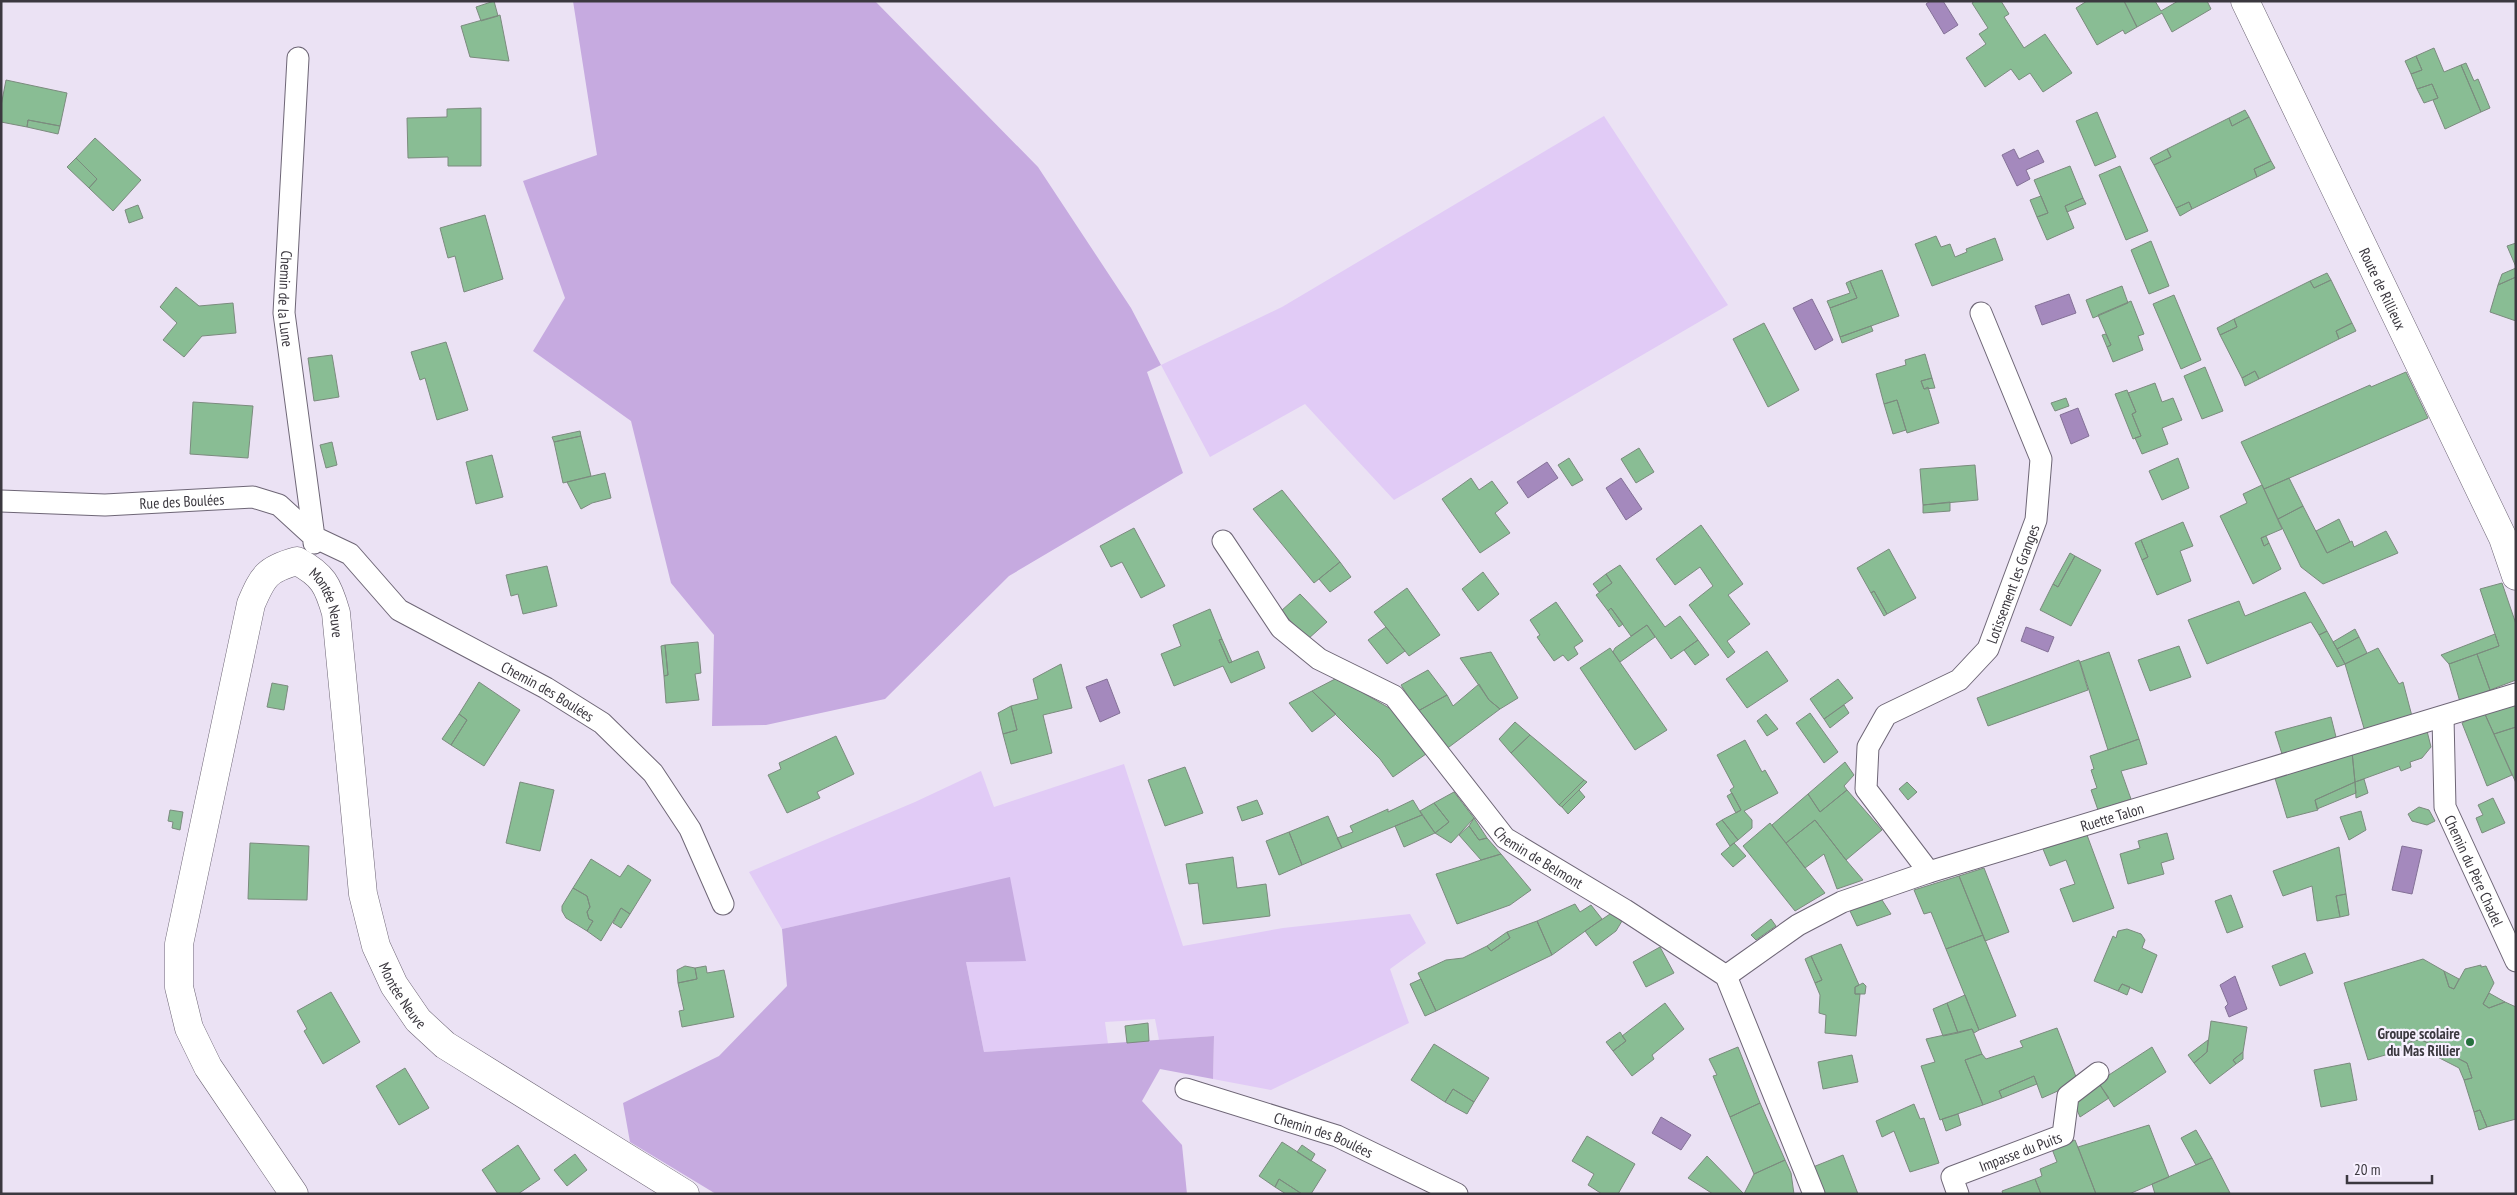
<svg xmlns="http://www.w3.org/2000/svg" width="2517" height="1195" font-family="'PT Sans Narrow',sans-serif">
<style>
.green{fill:#e1cbf6}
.forest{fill:#c6aae0}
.water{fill:#a489bd;stroke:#847197}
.building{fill:#89bd94;stroke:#7b8b7e}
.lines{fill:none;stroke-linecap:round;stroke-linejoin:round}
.street-casing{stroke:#6e6676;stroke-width:23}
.secondary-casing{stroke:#6e6676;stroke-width:29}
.street{stroke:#fff;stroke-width:21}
.secondary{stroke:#fff;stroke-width:28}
.poi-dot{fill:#26703e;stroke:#f7f0ff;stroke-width:2}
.labels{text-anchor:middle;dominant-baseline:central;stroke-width:4.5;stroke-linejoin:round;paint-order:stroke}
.street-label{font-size:15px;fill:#3b383f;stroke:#f7f0ff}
.poi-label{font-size:15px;font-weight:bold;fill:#3b383f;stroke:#f7f0ff;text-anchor:end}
</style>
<rect width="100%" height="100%" fill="#ebe2f4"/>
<path class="green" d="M1604,116L1728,305L1394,500L1305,404L1210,457L1161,365L1282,307Z
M1124,764L1183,946L1283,928L1410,914L1426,943L1390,969L1409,1023L1271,1090L1213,1079L1214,1036L1159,1040L1155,1019L1105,1022L1108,1044L984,1052L966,962L1010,878L782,929L749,872L915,802L981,771L994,807Z"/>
<path class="forest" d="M573,1H875L1038,167L1131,308L1161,365L1147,372L1183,473L1009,576L885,699L766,725L712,726L714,635L671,583L631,421L533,351L565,298L523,181L597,155Z
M1010,877L1026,961L966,962L984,1052L1214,1036L1213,1079L1160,1069L1142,1101L1182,1145L1187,1194H716L630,1142L623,1103L719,1056L787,986L782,929Z"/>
<path class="water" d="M1930,1H1943L1958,25L1944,34L1926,4Z
M2014,149L2019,159L2038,150L2044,162L2026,170L2030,179L2017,186L2002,155Z
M2069,294L2076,313L2042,325L2035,306Z
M1812,299L1833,340L1815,350L1793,308Z
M2078,408L2089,436L2071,444L2060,415Z
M1547,462L1558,478L1528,498L1517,482Z
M1621,478L1642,509L1626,520L1606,488Z
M2026,627L2054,637L2048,652L2021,641Z
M1107,679L1120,713L1100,722L1086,687Z
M2402,846L2422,850L2412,894L2392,890Z
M2235,976L2247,1009L2229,1017L2225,1007L2228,1004L2220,985Z
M1661,1117L1691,1135L1681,1150L1652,1133Z"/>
<path class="building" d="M494,1L498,16L481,21L476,7Z
M1975,1H2001L2009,14L2004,17L2024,48L2045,34L2072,73L2043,92L2030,73L2019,80L2011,69L1985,87L1966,58L1986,44L1979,34L1988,28L1972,3Z
M2087,1H2124L2137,27L2125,34L2123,30L2097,45L2076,8Z
M2124,1H2155L2161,11L2178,1H2207L2211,9L2172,32L2162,13L2137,27Z
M500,15L509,61L470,57L461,26Z
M2434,48L2444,72L2461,65L2481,112L2445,129L2433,100L2438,98L2432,84L2417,89L2411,74L2422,70L2416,56Z
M2416,56L2422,70L2411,74L2405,61Z
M2466,63L2474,81L2478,79L2490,108L2481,112L2461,65Z
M6,80L67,93L60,126L28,120L27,127L1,122V106Z
M2432,84L2438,98L2424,103L2417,89Z
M481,108V166H448V157L408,158L407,118L447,117V109Z
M2245,110L2249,117L2232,126L2229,118Z
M2097,112L2116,157L2095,166L2076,121Z
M2249,117L2271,161L2254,169L2257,177L2192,209L2189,202L2176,208L2154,165L2171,157L2167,149L2229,118L2232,126Z
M28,120L60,126L58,134L27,127Z
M95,138L141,180L113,211L89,188L97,179L76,158Z
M2167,149L2171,157L2154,165L2150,158Z
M76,158L97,179L89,188L67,167Z
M2271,161L2275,168L2257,177L2254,169Z
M2070,166L2083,198L2065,206L2074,228L2047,240L2037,217L2048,213L2034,180Z
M2120,166L2148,231L2126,240L2099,175Z
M2041,196L2048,213L2037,217L2030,200Z
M2083,198L2086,204L2067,212L2065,206Z
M2189,202L2192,209L2180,216L2176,208Z
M138,205L143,218L129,223L125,210Z
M485,215L503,279L464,292L455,256L448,258L440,228Z
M1936,236L1941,247L1950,244L1955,257L1967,252L1966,249L1995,238L2003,260L1932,286L1915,244Z
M2151,241L2169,286L2149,294L2131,250Z
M2516,243V267L2507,246Z
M2516,268V277L2498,285L2502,274Z
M1882,270L1899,316L1840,337L1830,308L1857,298L1850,281Z
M2327,273L2331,280L2314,288L2310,281Z
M2516,277V321L2490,312L2498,285Z
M2331,280L2352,323L2336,331L2339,339L2259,379L2255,371L2242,378L2220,335L2237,327L2234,319L2310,281L2314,288Z
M1850,281L1857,298L1830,308L1827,301L1850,293L1846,283Z
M2122,286L2128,303L2093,318L2086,300Z
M176,287L199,306L233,303L236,333L202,336L184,357L163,340L177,323L160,307Z
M2174,295L2201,360L2181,369L2153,304Z
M2131,301L2144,334L2138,336L2143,350L2113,362L2107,347L2111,345L2098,315Z
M2234,319L2237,327L2220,335L2217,328Z
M1764,323L1799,390L1768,407L1733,339Z
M2352,323L2356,331L2339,339L2336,331Z
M1871,326L1873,331L1842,343L1840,337Z
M2106,334L2111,345L2107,347L2102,335Z
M446,342L468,410L437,420L425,378L420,380L411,352Z
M1925,354L1932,378L1921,381L1924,389L1928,387L1939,423L1907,433L1897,400L1884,404L1876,374L1906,365L1905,360Z
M332,355L339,397L314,401L308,358Z
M2205,367L2223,411L2202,419L2184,376Z
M2255,371L2259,379L2245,386L2242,378Z
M2406,372L2428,418L2264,489L2241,442L2370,385L2371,387Z
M1932,378L1935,388L1924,389L1921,381Z
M2155,383L2162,402L2173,398L2182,420L2162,428L2168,444L2142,454L2135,438L2141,436L2132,414L2136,412L2128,393Z
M2127,390L2136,412L2132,414L2141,436L2133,439L2115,394Z
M2066,398L2069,406L2055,411L2051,403Z
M1897,400L1906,430L1893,434L1884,404Z
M193,402L253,406L248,458L190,454Z
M580,431L581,436L554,442L552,437Z
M581,436L591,476L563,483L554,442Z
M332,442L337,465L326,468L320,445Z
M1639,448L1654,472L1636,483L1621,459Z
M492,455L503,497L476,504L466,462Z
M1569,458L1583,480L1572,486L1558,465Z
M2178,458L2189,488L2162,500L2149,471Z
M1975,465L1978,500L1923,505L1920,469Z
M605,473L611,498L592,503L581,509L567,482Z
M1471,478L1479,490L1492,481L1508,503L1495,513L1510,533L1480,553L1442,499Z
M2289,478L2303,506L2278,519L2264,489Z
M2262,485L2282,529L2261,538L2264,546L2269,543L2281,569L2253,584L2220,516L2247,503L2243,494Z
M1282,490L1340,562L1314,583L1253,509Z
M1950,502V511L1923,513V505Z
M2303,506L2327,553L2352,541L2354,547L2386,531L2398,553L2323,584L2301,567L2278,519Z
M2339,519L2350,542L2327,553L2316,531Z
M2183,522L2193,546L2180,551L2191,581L2157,595L2142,560L2148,557L2141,540Z
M1701,525L1743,584L1728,595L1750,624L1727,641L1735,652L1728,658L1689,605L1713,586L1700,567L1675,585L1656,559Z
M1134,528L1165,586L1141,598L1122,562L1111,567L1100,546Z
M2266,536L2269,543L2264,546L2261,538Z
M2141,540L2148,557L2142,560L2135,543Z
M1889,549L1916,598L1887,614L1874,591L1871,593L1857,568Z
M2070,553L2075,556L2058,587L2053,584Z
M2075,556L2101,570L2071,626L2040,610L2053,584L2058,587Z
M1340,562L1351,577L1330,592L1319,579Z
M1620,565L1665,627L1680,616L1698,640L1671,659L1647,625L1631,636L1611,608L1608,611L1596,595L1612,583L1606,574Z
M547,566L557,606L523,614L518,594L511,596L506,575Z
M1483,572L1499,594L1478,611L1462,589Z
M1606,574L1612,583L1599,592L1593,584Z
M2502,583L2516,624V680L2490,690L2477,654L2499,646L2480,589Z
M1407,588L1440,635L1409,656L1374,612Z
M1874,591L1887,614L1884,616L1871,593Z
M2305,592L2327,631L2319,635L2311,622L2207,664L2188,620L2239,601L2245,616Z
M1300,594L1327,622L1308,639L1281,611Z
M1556,602L1583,641L1574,647L1578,654L1568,661L1563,655L1554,661L1537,637L1540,635L1530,620Z
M1611,608L1623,624L1619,627L1608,611Z
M1210,609L1222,639L1219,640L1229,663L1258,651L1265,668L1231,683L1223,666L1174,686L1161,654L1181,646L1173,625Z
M1647,625L1655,637L1620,662L1613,652L1615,648Z
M1386,627L1405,651L1387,664L1368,640Z
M2355,629L2359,637L2337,649L2333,642Z
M2327,631L2337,649L2345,664L2337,667L2319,635Z
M2495,634L2499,646L2449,664L2441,655Z
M2359,637L2367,653L2345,664L2337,649Z
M1222,639L1232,662L1229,663L1219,640Z
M1698,640L1709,655L1695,665L1684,650Z
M698,642L701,673L695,674L699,700L666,703L664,676L668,675L665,645Z
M665,645L668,675L664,676L661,646Z
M2179,646L2191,677L2150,691L2138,660Z
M1610,648L1667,730L1635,750L1580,668Z
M2378,648L2399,684L2403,682L2413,720L2366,735L2345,664Z
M1767,651L1788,681L1747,708L1726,679Z
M1491,652L1518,698L1500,709L1489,700L1460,658Z
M2109,652L2139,739L2108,750L2080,662Z
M2477,654L2490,690L2460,702L2449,664Z
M2079,660L2088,690L1988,726L1977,698Z
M1061,664L1072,708L1043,715L1052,753L1011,764L1003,734L1017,730L1011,706L1038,699L1033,679Z
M1428,670L1447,695L1418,711L1401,685Z
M1337,678L1391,709L1426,754L1393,777L1380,759L1312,691Z
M1838,679L1853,698L1824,719L1810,699Z
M479,682L520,710L484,766L451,745L467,720L459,714Z
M272,683L288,686L284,710L267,707Z
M1479,684L1489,700L1500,709L1445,750L1418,711L1447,695L1453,706Z
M1312,691L1336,714L1312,732L1289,703Z
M2516,701V727L2494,734L2484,712Z
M1844,705L1849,713L1830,728L1824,719Z
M1011,706L1017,730L1003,734L998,713Z
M2484,712L2512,775L2487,786L2462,723Z
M1810,713L1838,752L1824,763L1796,723Z
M459,714L467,720L451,745L442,739Z
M1766,714L1778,729L1767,736L1757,721Z
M2331,717L2336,737L2307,746L2308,750L2283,757L2275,732Z
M1515,722L1530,735L1511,753L1499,739Z
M2516,727V783L2494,734Z
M2427,731L2431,747L2422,758L2410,762L2411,767L2401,771L2399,766L2355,782L2352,752Z
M1530,735L1584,780L1559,805L1511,753Z
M836,736L854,774L817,792L820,798L787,813L768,775L781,769L779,763Z
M2139,739L2147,764L2121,771L2131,799L2098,810L2091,790L2097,788L2091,770L2094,769L2090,756Z
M1745,740L1762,772L1765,770L1778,793L1744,811L1752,820V828L1738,840L1722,820L1741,810L1730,790L1734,787L1717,755Z
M2352,752L2355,782L2315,800L2318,810L2287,818L2274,775Z
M1845,762L1854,775L1844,786L1847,790L1820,812L1808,794Z
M1185,767L1203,813L1165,826L1148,780Z
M2364,779L2368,793L2356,798L2355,782Z
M1584,780L1587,782L1562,807L1559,805Z
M520,782L554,790L540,851L506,843Z
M1907,782L1917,792L1908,800L1899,789Z
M2355,782L2356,793L2317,809L2315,800Z
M1579,790L1585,797L1568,814L1562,807Z
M1847,790L1882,830L1846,860L1815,820L1786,843L1772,825L1808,794L1820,812Z
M1454,792L1474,818L1451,843L1435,833L1449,822L1434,803Z
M1732,793L1741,810L1736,813L1727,796Z
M2493,798L2505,823L2482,833L2476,818L2483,815L2478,805Z
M1257,800L1263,814L1242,821L1237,807Z
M1413,800L1422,815L1342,848L1337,838L1353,832L1350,826L1388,809V812Z
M1434,803L1449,822L1435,833L1420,811Z
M2419,807L2429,810L2435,821L2427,825L2412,821L2408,814Z
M170,810L183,812L180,830L172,828L173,822L168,821Z
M2361,811L2366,830L2349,840L2340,817Z
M1422,815L1435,833L1404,847L1395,826Z
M1328,816L1342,848L1302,865L1289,832Z
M1474,818L1487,838L1479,840L1469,826Z
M1722,820L1738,840L1730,846L1716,824Z
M1815,820L1846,860L1863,880L1837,889L1824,854L1805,868L1786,843Z
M1770,823L1825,893L1795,911L1743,846Z
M1469,826L1479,840L1487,838L1501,854L1481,860L1459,835Z
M1289,832L1302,865L1279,875L1266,841Z
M2167,833L2174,859L2161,863L2164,874L2128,884L2120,854L2140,848L2138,841Z
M2087,835L2114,908L2073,922L2060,889L2075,884L2066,860L2050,866L2043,849Z
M250,843L309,846L307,900L248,899Z
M1734,843L1746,856L1733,867L1721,854Z
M2339,847L2346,894L2336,896L2340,917L2317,921L2312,886L2283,896L2273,871Z
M1501,854L1531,890L1510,905L1457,924L1436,874Z
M1233,857L1237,888L1266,884L1270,916L1203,924L1198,883L1189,884L1186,864Z
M591,859L620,877L628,865L651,880L630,914L621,908L601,941L587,931L593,921L589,919L587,912L590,907L587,896L573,888Z
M1984,868L2009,932L1985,941L1959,876Z
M1959,876L1983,935L1946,949L1931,912L1924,914L1914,890Z
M573,888L587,896L590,907L587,912L589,919L593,921L587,931L566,918L562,911V906Z
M2346,894L2349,915L2340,917L2336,896Z
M2231,895L2243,927L2227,933L2215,901Z
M1882,900L1891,914L1857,926L1850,911Z
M1575,904L1580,912L1591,905L1602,919L1552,955L1537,921Z
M621,908L630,914L621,928L613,923Z
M1610,914L1622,921L1616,931L1596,946L1585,931Z
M1771,919L1776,926L1756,940L1751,935Z
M1537,921L1552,955L1436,1011L1418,973L1446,960L1463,958L1487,946L1491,951L1510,938L1507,932Z
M2127,929L2141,934L2145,940L2142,948L2157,955L2142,993L2122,984L2118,991L2094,981L2113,936L2116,938L2118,931Z
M1507,932L1510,938L1491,951L1487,946Z
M1983,935L2016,1016L1979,1030L1946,949Z
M1841,944L1859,985L1855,987V994H1860L1856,1036L1825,1033L1826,1015L1819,1013L1820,995L1815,983L1822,980L1811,956Z
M1660,947L1674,973L1646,987L1633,962Z
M2305,953L2313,973L2280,986L2272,966Z
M1811,956L1822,980L1815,983L1805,959Z
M2423,959L2444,971L2449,987L2454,989L2465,969L2481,965V967L2486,966L2494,983L2483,1004L2489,1008L2505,1002L2516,1007V1119L2487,1127L2480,1110L2474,1112L2464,1080L2472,1078L2467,1063L2420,1039L2405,1044L2406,1049L2368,1060L2344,983Z
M685,966L695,968L697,979L678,983L677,970Z
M706,966L707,973L724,970L734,1017L682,1027L679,1011L684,1010L678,983L697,979L695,968Z
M2444,971L2459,979L2454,989L2449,987Z
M1421,979L1436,1011L1425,1016L1410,984Z
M1863,983L1866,986L1865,994H1855V987Z
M2122,984L2130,987L2127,995L2118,991Z
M331,992L360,1042L323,1064L304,1031L307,1029L297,1011Z
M2489,993L2505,1002L2489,1008L2483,1004Z
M1965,995L1979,1030L1974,1033L1972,1029L1958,1033L1947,1003Z
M1665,1003L1684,1029L1652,1055L1654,1059L1632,1076L1613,1051L1626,1041L1622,1036Z
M1947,1003L1958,1033L1943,1036L1933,1009Z
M2211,1021L2247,1027L2243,1052L2233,1060L2236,1064L2210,1084L2194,1063L2207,1052Z
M1148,1023L1149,1041L1127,1043L1125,1026Z
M2057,1028L2078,1082L2042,1098L2034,1076L1999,1091L2002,1098L1983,1105L1965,1060L1982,1054L1986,1059L2023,1047L2020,1041Z
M1972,1029L1982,1054L1965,1060L1983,1105L1940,1120L1921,1066L1935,1062L1926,1039Z
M1620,1032L1626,1041L1613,1051L1606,1042Z
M2420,1039L2467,1063L2472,1078L2464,1080L2459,1068L2416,1046L2406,1049L2405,1044Z
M2208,1040L2207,1052L2194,1063L2188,1055Z
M1434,1044L1489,1078L1474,1102L1453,1089L1445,1102L1411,1080Z
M1738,1047L1760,1103L1730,1117L1713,1076L1717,1075L1709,1059Z
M2152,1047L2166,1072L2114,1107L2098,1082Z
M2243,1052V1059L2236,1064L2233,1060Z
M1852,1055L1858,1082L1823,1089L1818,1062Z
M2350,1063L2357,1100L2321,1107L2314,1070Z
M405,1068L429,1108L399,1125L376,1086Z
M2034,1076L2037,1084L2002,1098L1999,1091Z
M2098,1082L2109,1098L2080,1117L2075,1105L2077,1098Z
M1453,1089L1474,1102L1467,1114L1445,1102Z
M1760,1103L1785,1160L1754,1174L1730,1117Z
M1914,1104L1920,1119L1924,1118L1939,1163L1910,1172L1894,1131L1882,1137L1876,1121Z
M2480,1110L2487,1127L2479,1130L2474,1112Z
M1958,1114L1961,1125L1946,1131L1942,1119Z
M2149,1125L2169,1177L2129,1194H2096L2078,1147Z
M2196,1130L2212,1158L2196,1165L2181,1138Z
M1587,1136L1635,1164L1618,1194H1602L1588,1185L1594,1174L1572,1161Z
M2075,1140L2096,1194H2041L2035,1179L2042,1176L2040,1169L2057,1162L2052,1149Z
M1282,1142L1326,1170L1311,1194H1302L1279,1179L1275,1187L1259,1176Z
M518,1145L540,1179L518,1194H498L482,1170Z
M1302,1145L1315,1154L1311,1161L1297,1152Z
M575,1154L587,1170L567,1186L554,1170Z
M1843,1155L1858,1194H1824L1813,1167Z
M1707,1156L1744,1194H1713L1688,1178Z
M2212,1158L2230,1193L2155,1194L2152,1184Z
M1785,1160L1791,1173L1794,1194H1744L1754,1174Z
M1279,1179L1302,1194H1286L1275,1187Z
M2035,1179L2041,1194H2003L2002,1191Z"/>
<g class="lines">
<g class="street-casing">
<g id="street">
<path id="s1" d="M298,58L284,313L314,537L350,554L399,610L546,688L602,723L653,773L690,829L723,904"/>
<path id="s2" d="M1,501L105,505L253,497L279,505L314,537V543"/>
<path id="s3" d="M1223,541L1281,628L1319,659L1394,696L1505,838L1625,910L1726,976L1814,1194"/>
<path id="s4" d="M2443,717L2445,807L2516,961"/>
<path id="s5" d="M1929,872L1866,789L1868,747L1886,715L1959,680L1988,649L2036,520L2041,459L1981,313"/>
<path id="s6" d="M1726,976L1798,925L1842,902L1929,872L2516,694"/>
<path id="s7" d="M1186,1089L1337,1136L1457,1194"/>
<path id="s8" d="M1958,1194L1952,1177L2063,1135L2068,1096L2098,1073"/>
</g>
</g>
<g class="secondary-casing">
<g id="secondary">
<path id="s9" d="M2245,1L2503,538L2516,576"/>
<path id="s10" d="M294,1194L208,1067L189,1028L179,987V944L251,604C263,576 267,569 297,561C323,575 328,585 336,613L363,894L376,946L394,985L418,1020L445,1045L685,1194"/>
</g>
</g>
<use href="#street" class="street"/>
<use href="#secondary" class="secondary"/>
</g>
<circle class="poi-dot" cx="2470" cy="1042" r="5"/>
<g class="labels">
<g class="street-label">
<text stroke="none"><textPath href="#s9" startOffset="319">Route de Rillieux</textPath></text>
<text stroke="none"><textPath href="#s1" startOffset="241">Chemin de la Lune</textPath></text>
<text stroke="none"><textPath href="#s2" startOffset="181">Rue des Boulées</textPath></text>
<text stroke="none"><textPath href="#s5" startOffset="376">Lotissement les Granges</textPath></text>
<text stroke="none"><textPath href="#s10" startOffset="751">Montée Neuve</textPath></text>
<text stroke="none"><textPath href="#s1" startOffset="765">Chemin des Boulées</textPath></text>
<text stroke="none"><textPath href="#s6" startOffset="421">Ruette Talon</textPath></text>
<text stroke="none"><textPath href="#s3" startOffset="456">Chemin de Belmont</textPath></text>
<text stroke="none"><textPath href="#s4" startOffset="160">Chemin du Père Chadel</textPath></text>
<text stroke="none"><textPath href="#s10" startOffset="1156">Montée Neuve</textPath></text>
<text stroke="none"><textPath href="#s7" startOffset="145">Chemin des Boulées</textPath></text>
<text stroke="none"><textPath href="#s8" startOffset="91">Impasse du Puits</textPath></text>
</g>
<g class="poi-label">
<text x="2460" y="1033">Groupe scolaire<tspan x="2460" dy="17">du Mas Rillier</tspan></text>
</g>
</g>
<rect width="2517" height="1195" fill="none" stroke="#3b383f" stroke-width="5"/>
<path d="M2347 1175v8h85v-8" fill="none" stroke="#3b383f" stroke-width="2.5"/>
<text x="2354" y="1175" font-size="15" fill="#3b383f" stroke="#f7f0ff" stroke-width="4" paint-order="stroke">20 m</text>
</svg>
